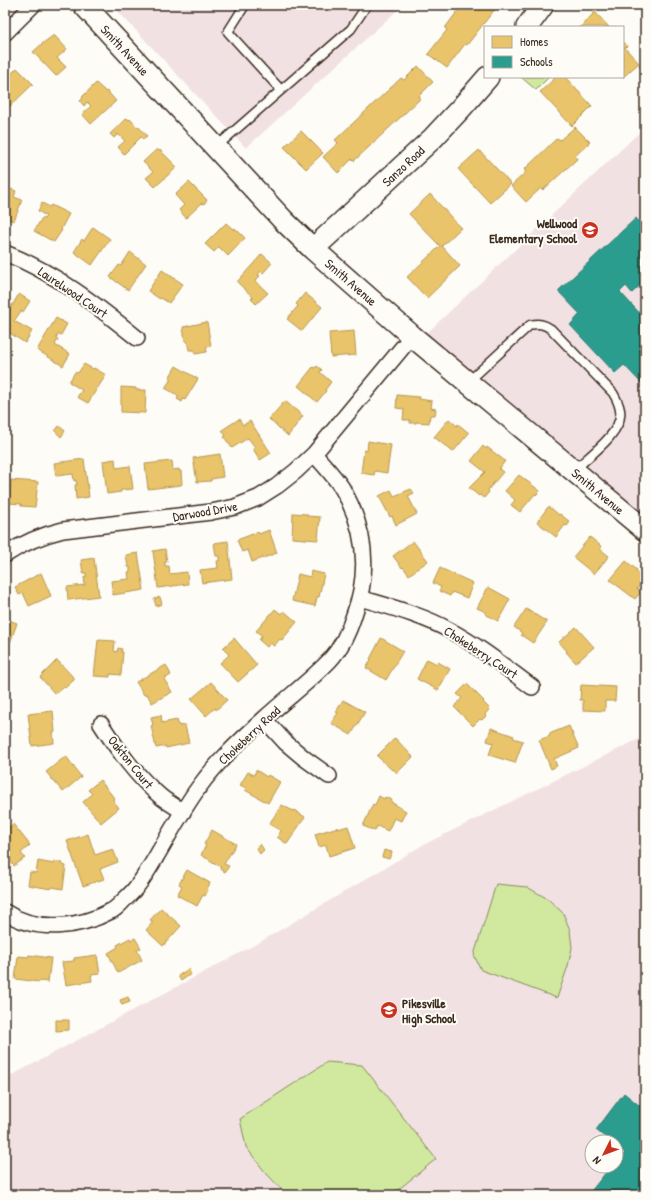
<svg xmlns="http://www.w3.org/2000/svg" width="650" height="1200" font-family="'Patrick Hand',sans-serif">
<style>
.built{fill:#f2e1e3;fill-rule:evenodd}
.green{fill:#d0e99f;stroke:#868a5e}
.homes{fill:#e9c46a;stroke:#b59653}
.schools{fill:#2a9d8f;stroke:#2f7a6d}
.lines{fill:none;stroke-linecap:round;stroke-linejoin:round}
.lane-casing{stroke:#3b2a1e;stroke-width:11}
.street-casing{stroke:#3b2a1e;stroke-width:18}
.secondary-casing{stroke:#3b2a1e;stroke-width:24}
.lane{stroke:#fdfcf7;stroke-width:8}
.street{stroke:#fdfcf7;stroke-width:15}
.secondary{stroke:#fdfcf7;stroke-width:21}
.labels{text-anchor:middle;dominant-baseline:central;stroke-width:4;stroke-linejoin:round;paint-order:stroke}
.street-label{font-size:13px;fill:#3b2a1e;stroke:#fdfcf7}
.poi-label{font-size:13px;font-weight:bold;fill:#3b2a1e;stroke:#fdfcf7;text-anchor:end}
</style>
<rect width="100%" height="100%" fill="#fdfcf7"/>
<filter id="ink" filterUnits="userSpaceOnUse"><feTurbulence type="fractalNoise" baseFrequency=".025" numOctaves="2"/><feDisplacementMap in="SourceGraphic" scale="8" xChannelSelector="R" yChannelSelector="G"/><feConvolveMatrix kernelMatrix="1 2 1 2 8 2 1 2 1" color-interpolation-filters="sRGB"/></filter>
<g filter="url(#ink)">
<path class="built" d="M112,5H403L246,148Z
M645,127V515L427,333Z
M645,736V1195H13L5,1187V1079L260,942L423,845ZM592,1142H616V1166H592Z"/>
<path class="green" d="M521,77H549L536,90Z
M496,884L527,887L548,899L563,913L570,930L572,948L568,966L557,998L481,970L474,955Z
M327,1062L362,1065L436,1159L399,1189L388,1195H289L285,1193L265,1172L246,1147L240,1119Z"/>
<path class="homes" d="M462,5H495L493,7L495,9L467,45L465,44L447,68L428,54L447,30L445,28Z
M595,12L609,27H580Z
M54,35L67,49L57,58L66,67L56,76L33,52L43,43Z
M623,42L627,46L625,48L639,63L622,78Z
M645,60V72L639,66Z
M418,66L433,82L419,96L421,98L354,161L352,159L338,173L323,157L338,143L335,140L401,78L404,80Z
M17,68L33,84L8,108L5,105V76L8,73L10,75Z
M556,77H565L592,106L572,126L540,92Z
M96,83L106,92L107,91L116,101L91,124L82,114L91,106L87,102L84,106L80,101L83,98L82,97Z
M127,118L129,120L130,119L137,127L138,126L147,136L143,139L141,137L124,154L118,147L125,141L118,134L114,138L110,134Z
M575,127L590,142L575,156L577,159L543,190L541,188L526,202L511,186L526,172L524,170L557,138L560,140Z
M301,131L323,153L306,169L284,147Z
M157,149L159,151L160,150L177,167L155,187L146,178L153,172L143,162Z
M479,150L511,184L490,203L458,169Z
M189,182L207,200L204,204L202,203L186,218L179,210L184,205L175,195Z
M5,187L16,191L14,197L22,200L14,221L5,218Z
M430,194L461,228L442,246L460,266L427,298L407,277L440,246L409,214Z
M42,203L50,207L51,205L69,214L61,229L62,230L54,242L34,231L42,218L44,219L46,216L38,211Z
M226,223L234,230L235,228L245,238L228,256L219,247L214,252L205,244Z
M93,227L110,239L92,265L74,252L82,239L84,241Z
M130,252L146,264L128,290L110,277L119,265L121,266Z
M262,254L272,263L263,273L261,271L258,275L260,276L255,281L268,293L256,304L251,299L253,297L237,282Z
M162,270L183,284L169,303L161,298L160,299L148,291Z
M305,293L322,307L302,331L287,319L298,306L296,304Z
M19,294L30,301L23,312L21,311L14,321L32,331L25,343L5,330V317Z
M56,318L67,324L61,335L58,334L56,338L58,339L55,345L70,354L63,366L37,350Z
M207,322L211,346L206,347L207,352L195,354L194,350H189L187,341H185L183,327Z
M354,331L356,355L331,357L329,333Z
M84,364L93,369L94,368L106,375L88,403L77,397L82,390L69,382L75,372L78,373Z
M176,366L198,379L185,400L183,399L182,402L177,399L179,396L165,388L171,379L169,378Z
M317,366L322,370L320,372L331,382L325,390L326,391L317,402L298,386L313,367L315,368Z
M121,387L136,388V390H146L145,413L121,412Z
M397,395L419,397V399L432,401L431,408L436,409L435,415H430L429,423L416,422V423H410V420H403L404,409L396,408Z
M285,401L303,416L288,436L269,419Z
M239,419L243,425L250,421L271,453L260,460L253,449L255,447L248,438L232,448L224,437L226,436L222,430Z
M449,419L457,426L458,424L469,433L453,452L434,437Z
M59,426L65,431L61,437L55,431Z
M368,441L391,445L387,473L375,471L374,475L361,473L364,450L367,451Z
M483,446L486,449L487,447L505,461L499,469L503,472L488,490L489,492L484,498L480,495L479,496L469,488L485,472L471,461Z
M220,454L223,477L211,479V481L197,482L193,458Z
M84,459L89,497L76,499L75,485H77L76,480L74,481L73,474L56,476L54,463Z
M115,459L116,468L130,466L133,489L121,490V492L107,494L103,461Z
M172,461L173,470L179,469V471H181L182,484L181,485L148,489L145,464Z
M519,475L540,491L536,495L535,494L520,512L511,505L515,500L505,491Z
M11,480L38,482L35,507L21,506V504L9,503Z
M411,489L414,493L408,496L417,514L396,525L392,516L390,517L379,496L391,490L394,496Z
M548,507L551,509H552L559,515L560,514L570,522L567,526L565,525L556,537L537,522Z
M293,513L307,514V516L320,517L318,540L292,538Z
M269,530L277,553L252,562L248,550L242,552L237,540L258,532L259,534Z
M590,537L602,547L600,549L609,556L594,574L573,557Z
M228,541L232,579L202,583L200,570L218,568L217,561H219V556H216L214,543Z
M413,541L428,561L409,575L403,567L402,568L393,556Z
M165,549L167,562H165V566H169L170,574L187,572L188,584L158,588L153,551Z
M138,553L144,590L113,595L111,581L129,579L128,572H130V567H128L126,555Z
M94,558L99,596L68,600L67,587L85,585L84,577H86V573H83L81,560Z
M626,561L637,570L636,571L645,578L637,589L641,592L635,599L610,580Z
M440,568L473,583L467,598L452,592L450,596L439,591L441,587L433,583Z
M311,571L324,574L319,597H317L315,606L292,601L298,574L310,577Z
M41,573L51,596L29,606L23,593L19,595L15,587Z
M488,587L510,599L498,621L485,614L486,612L477,608Z
M160,597L162,604L156,606L154,599Z
M275,609L281,614L284,611L297,622L282,640L280,639L274,646L270,643L267,647L259,640L262,636L256,631Z
M526,609L547,622L533,643L521,635L522,633L514,627Z
M5,612L8,613L6,619L17,623L8,649L5,648Z
M576,627L594,647L576,663L566,652L567,651L559,642Z
M234,638L257,665L238,682L220,663L229,655L223,648Z
M381,638L403,651L386,680L366,668L371,660L370,659Z
M98,640L115,641L114,651L117,652L118,648L122,649L121,652H123L121,675L110,674V677L94,676Z
M427,659L437,664L438,662L450,669L438,690L417,679Z
M57,660L75,679L65,688L63,687L55,694L40,677Z
M166,665L171,675L164,679L172,692L152,703L147,694L144,695L136,682Z
M211,682L227,700L216,710L215,708L206,716L191,699Z
M467,684L484,701L483,702L490,709L485,714L486,716L482,720L480,719L473,726L454,707L462,698L457,694Z
M581,685L616,687L615,701H605V711L583,710V700H580Z
M343,700L365,712L351,735L331,723L338,713L336,712Z
M53,711L55,732H53L54,743L32,746L28,714Z
M161,715L162,723L177,720L179,726L185,725L189,743L166,748V746L156,748L151,726L153,725L151,717Z
M569,726L579,748L554,759L557,766L551,769L539,740L550,736L549,734Z
M491,728L514,736L513,738L523,741L515,763L489,755L493,743L487,741Z
M395,738L413,757L397,773L393,769L392,770L377,756Z
M66,756L81,777L63,792L46,772Z
M256,770L267,777L268,775L280,782L268,803L245,790L246,788L240,785L248,772L254,775Z
M100,780L114,798L113,800L119,808L101,823L83,802L92,794L88,790Z
M379,796L384,799L385,797L392,800L391,802L406,811L401,821L394,818L388,831L377,826L375,831L363,826L373,804L375,805Z
M282,805L293,811L294,810L305,817L287,844L277,837L281,831L269,824Z
M13,824L30,845L21,853L25,858L14,866L5,855V830Z
M348,826L355,848L329,856L326,845L319,847L315,834L338,827V829Z
M212,830L236,844L224,864L229,866L225,872L220,869L221,867L201,855L206,845L204,844Z
M88,834L95,855L113,849L118,862L100,869L104,879L83,886L67,841Z
M260,844L264,850L260,854L256,848Z
M384,850L392,852L389,859L382,857Z
M38,861L54,864V862L62,863V865L66,866L63,889L52,887L51,889L28,885L30,872L36,873Z
M187,870L210,883L207,889L208,890L205,896L203,895L197,906L177,895L182,886L179,884Z
M161,908L181,926L163,946L146,930L153,922L150,920Z
M130,938L131,940L135,938L141,948L137,950L142,960L118,973L108,953L118,947L117,945Z
M5,949L11,952L5,963Z
M29,955L51,958L48,982L40,981V982L15,979L18,956L28,957Z
M97,955L100,974L91,975L92,981L66,985L62,962L74,961V958Z
M188,969L191,974L181,981L178,976Z
M128,997L130,1002L122,1005L120,1000Z
M56,1020H69V1030L56,1031Z"/>
<path class="schools" d="M645,217V281L632,293L626,286L620,292L645,319V387L624,365L615,373L570,325L580,314L558,291L636,218L639,222Z
M624,1093L645,1110V1195H588L611,1166H616V1151L622,1156L625,1153L616,1146V1142H611L596,1130Z"/>
<g class="lines">
<g class="lane-casing">
<path id="lane" d="M245,5L228,32L281,90
M216,147L351,29L367,5
M468,382L530,325C539,323 544,324 551,329L613,393C616,398 619,404 620,410C624,432 589,456 574,470"/>
</g>
<g class="street-casing">
<path id="street" d="M5,33L33,5
M5,253C56,273 95,304 137,338
M5,555C23,543 42,535 63,530L211,512L235,507L258,498L277,486L296,471L314,454L412,336
M360,598C390,607 422,615 449,630C479,646 505,667 532,687
M264,719L285,742L304,758L329,776
M101,724C118,750 136,776 160,796C167,802 175,806 183,812
M5,912C37,933 79,928 111,911C116,909 120,904 124,900C138,888 147,872 156,857C170,833 183,809 199,787C217,762 241,740 264,719C286,699 310,681 330,660C341,648 349,631 354,615C370,572 366,529 342,488C334,476 324,465 314,454"/>
</g>
<g class="secondary-casing">
<path id="secondary" d="M84,5L283,220L313,249L412,336L645,530
M527,27L543,5
M313,249L433,138L461,108L488,77"/>
</g>
<use href="#lane" class="lane"/>
<use href="#street" class="street"/>
<use href="#secondary" class="secondary"/>
</g>
</g>
<defs>
<g id="school-disc" transform="scale(0.9)"><circle r="9.5" fill="#c8321e" stroke="#fdfcf7"/><path d="M0-5L7-2L0 1L-7-2ZM-4 1L0 2.5L4 1V4Q0 6-4 4Z" fill="#fff"/></g>
</defs>
<g fill-rule="evenodd">
<use href="#school-disc" x="590" y="230"/>
<use href="#school-disc" x="389" y="1010"/>
</g>
<g class="labels">
<g class="street-label">
<text transform="translate(125 50) rotate(47)">Smith Avenue</text>
<text transform="translate(403 166) rotate(-43)">Sanzo Road</text>
<text transform="translate(351 282) rotate(41)">Smith Avenue</text>
<text transform="translate(73 292) rotate(34)">Laurelwood Court</text>
<text transform="translate(598 491) rotate(40)">Smith Avenue</text>
<text transform="translate(205 511) rotate(-10)">Darwood Drive</text>
<text transform="translate(481 652) rotate(33)">Chokeberry Court</text>
<text transform="translate(249 735) rotate(-43)">Chokeberry Road</text>
<text transform="translate(131 762) rotate(51)">Oakton Court</text>
</g>
<g class="poi-label">
<text x="577" y="223">Wellwood<tspan x="577" dy="15">Elementary School</tspan></text>
<text x="402" y="1003" text-anchor="start">Pikesville<tspan x="402" dy="15">High School</tspan></text>
</g>
</g>
<rect width="650" height="1200" fill="none" stroke="#fdfcf7" stroke-width="20"/>
<rect x="10" y="10" width="630" height="1180" fill="none" stroke="#3b2a1e" stroke-width="1.5" filter="url(#ink)"/>
<rect x="484" y="26" width="140" height="52" fill="#fdfcf7" stroke="#afa8a0"/>
<rect x="492" y="36" width="20" height="12" fill="#e9c46a" stroke="#afa8a0"/>
<text x="520" y="46" font-size="12" fill="#3b2a1e">Homes</text>
<rect x="492" y="56" width="20" height="12" fill="#2a9d8f" stroke="#afa8a0"/>
<text x="520" y="66" font-size="12" fill="#3b2a1e">Schools</text>
<g transform="translate(604 1154) rotate(228)"><circle r="19" fill="#fdfcf7" stroke="#afa8a0"/>
<path d="M0-3L7 15L0 10L-7 15Z" fill="#c8321e"/>
<text y="-6" font-size="11" font-weight="bold" text-anchor="middle" fill="#3b2a1e">N</text>
</g>
</svg>
